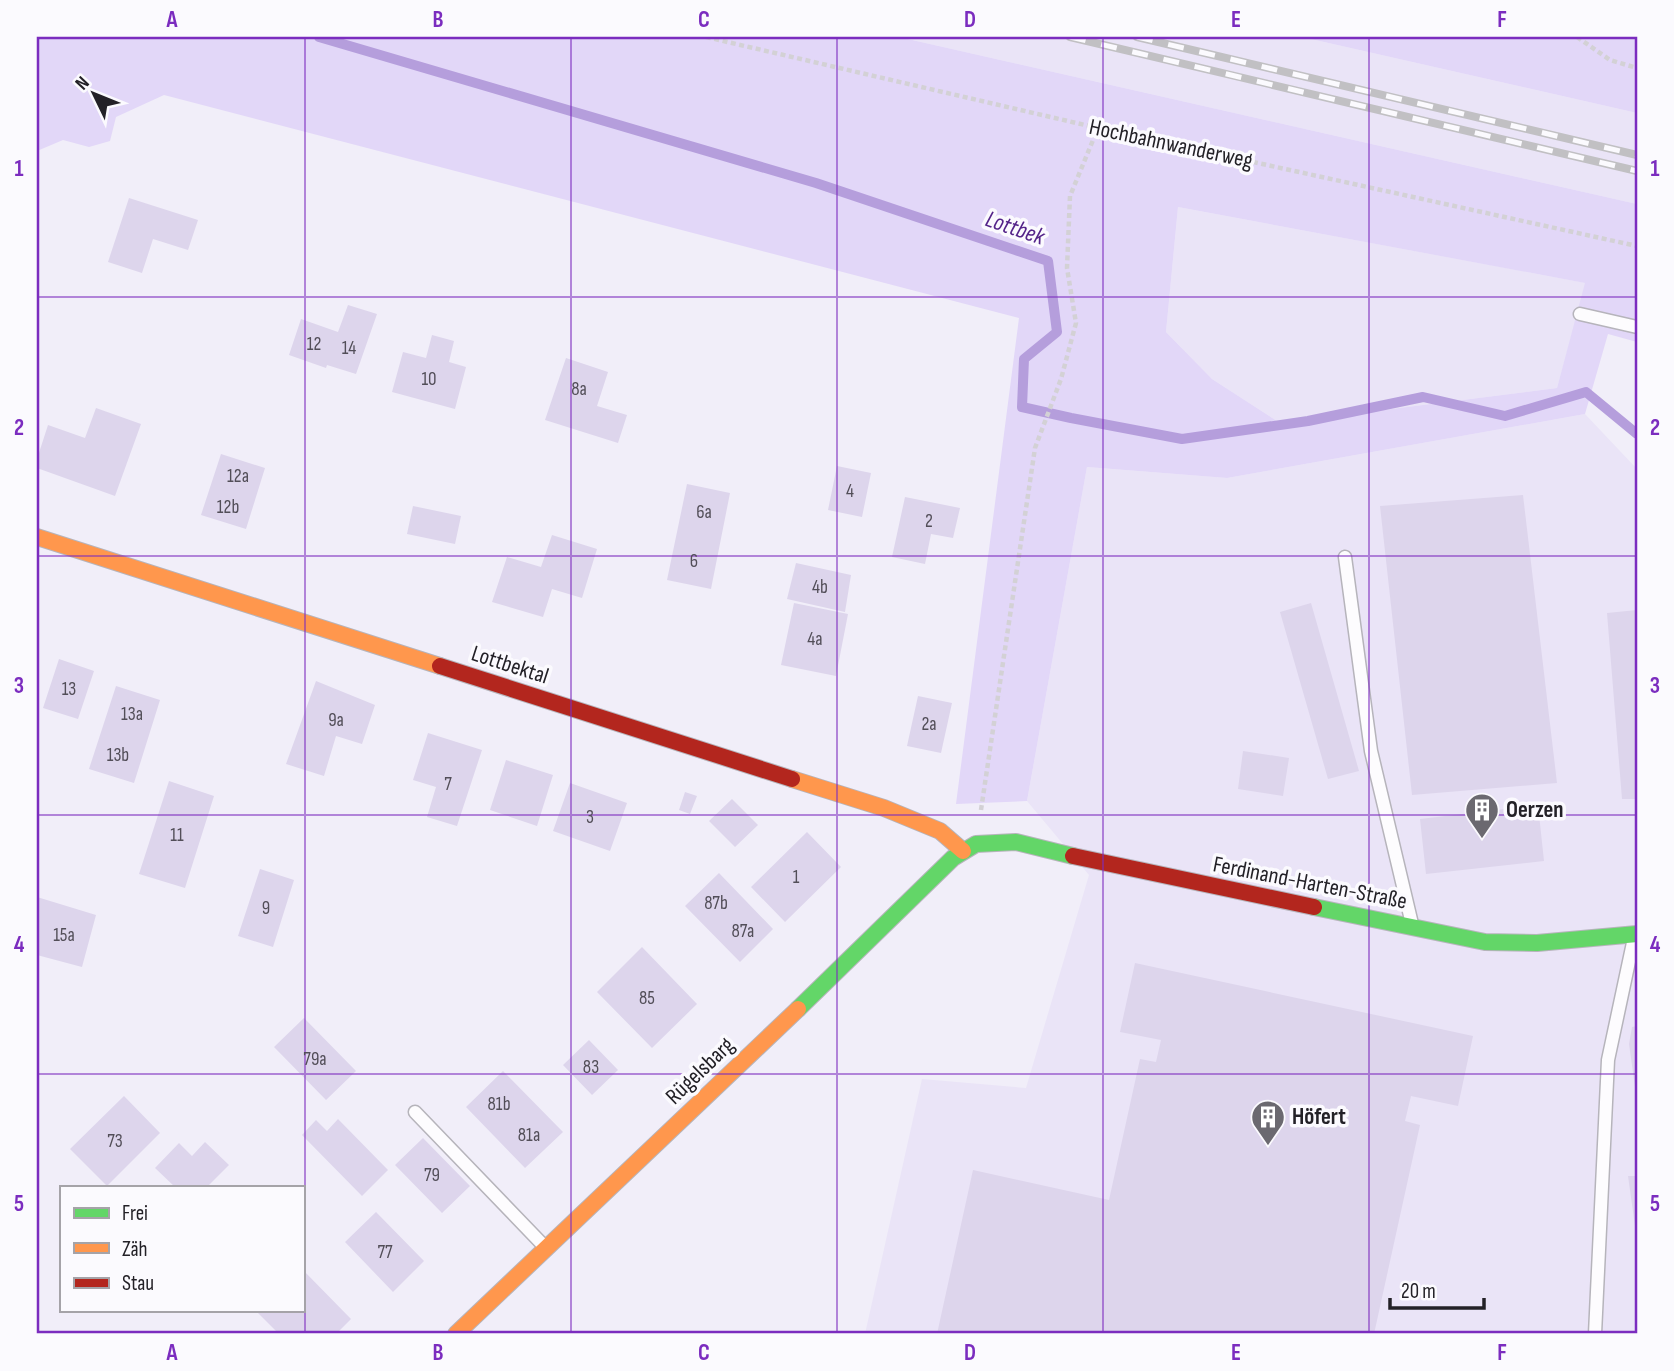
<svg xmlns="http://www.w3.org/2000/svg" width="1674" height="1371" font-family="'Sofia Sans Condensed',sans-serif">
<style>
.built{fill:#eae4f7}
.green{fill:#e2d7f8;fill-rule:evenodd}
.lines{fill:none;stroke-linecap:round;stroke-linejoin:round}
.stream{stroke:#b59edc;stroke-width:10}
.building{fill:#ddd5ec}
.lane-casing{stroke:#b6b4bb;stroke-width:15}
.fast-casing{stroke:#b6b4bb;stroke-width:18}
.slow-casing{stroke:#b6b4bb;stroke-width:18}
.jam-casing{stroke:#b6b4bb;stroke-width:18}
.path{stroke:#d3d1d5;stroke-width:4.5;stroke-dasharray:5 3.5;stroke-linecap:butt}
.lane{stroke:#fdfcfe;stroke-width:12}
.fast{stroke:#63d668;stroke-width:16}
.slow{stroke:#ff974d;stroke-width:16}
.jam{stroke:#b3261e;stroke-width:16}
.rail-casing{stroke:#c1c0c3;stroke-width:8}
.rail{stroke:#fbfafe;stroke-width:5;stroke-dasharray:16;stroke-linecap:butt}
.grid{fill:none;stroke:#7b2cbf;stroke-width:2;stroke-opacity:0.55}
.labels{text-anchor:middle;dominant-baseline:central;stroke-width:7;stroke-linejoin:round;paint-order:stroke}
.number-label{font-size:19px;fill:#524e58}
.street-label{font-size:23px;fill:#232127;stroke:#fbfafe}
.poi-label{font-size:23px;font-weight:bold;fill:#232127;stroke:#fbfafe;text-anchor:start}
.water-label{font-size:24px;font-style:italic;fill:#542489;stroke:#fbfafe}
.neatline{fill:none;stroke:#7b2cbf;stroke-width:2.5}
.grid-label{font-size:23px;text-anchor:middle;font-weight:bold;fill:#7b2cbf}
</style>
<rect width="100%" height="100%" fill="#f1eef9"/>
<path class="built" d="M899,37H1302L1637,113V204Z
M1178,207L1586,283L1557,388L1280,423L1212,379L1166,332Z
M1585,414L1637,469V1334H865L922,1079L1026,1088L1089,875L1027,801L1087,467L1227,478Z"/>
<path class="green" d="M37,37H899L1637,204V342L1608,334L1585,414L1227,478L1087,467L1027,801L956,804L1019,318L164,95L116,117L110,141L89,147L63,140L37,151ZM1178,207L1585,283L1557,388L1280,423L1212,379L1166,332Z
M1302,37H1637V113Z"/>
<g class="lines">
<path class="stream" d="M319,37L816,183L1048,261L1057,332L1024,359L1022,407L1071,418L1182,439L1308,421L1423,397L1505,416L1586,392L1637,434"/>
</g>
<path class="building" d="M129,198L198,220L188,250L153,239L142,273L108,262Z
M348,305L377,314L356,374L327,365L326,368L289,355L301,319L338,332Z
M432,335L454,341L449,362L466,367L455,409L392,392L403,352L426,358Z
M566,358L608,372L597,406L627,415L618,443L545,420Z
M96,408L141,424L115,496L37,468V459L48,425L85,438Z
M221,454L265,468L246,529L201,515Z
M837,466L871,473L862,517L828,510Z
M687,484L730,493L711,589L667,580Z
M1523,495L1557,783L1412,795L1380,506Z
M905,497L960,508L953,538L931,534L925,564L892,557Z
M413,506L461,516L455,544L407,534Z
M552,535L597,549L582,598L552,589L543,617L492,602L507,557L541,567Z
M796,563L851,575L845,612L787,599Z
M794,603L848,614L836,676L781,665Z
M1311,603L1359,771L1328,779L1280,612Z
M1637,610V799H1622L1607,613Z
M59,659L94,671L78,719L43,708Z
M316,681L375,705L362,744L336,736L324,776L286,764Z
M116,686L160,700L134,783L89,769Z
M918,696L952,703L941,753L907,746Z
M428,733L482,750L457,826L427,817L436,787L413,780Z
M1243,751L1289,758L1283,796L1238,789Z
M506,760L553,775L537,826L490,810Z
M169,781L214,796L185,888L139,874Z
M570,783L627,803L610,851L553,831Z
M685,792L697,796L690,814L679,810Z
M732,799L758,825L735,847L709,821Z
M1538,805L1544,861L1426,874L1420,819Z
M807,832L841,867L785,922L751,887Z
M260,869L294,880L273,947L238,936Z
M719,873L773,929L740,962L685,906Z
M37,897L96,915L82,967L37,955Z
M642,947L697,1004L652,1048L597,992Z
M1135,963L1473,1036L1458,1106L1411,1096L1405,1121L1420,1125L1374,1334H937L973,1170L1109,1200L1140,1059L1156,1062L1161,1040L1120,1032Z
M304,1018L356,1071L326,1100L274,1047Z
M1637,1026V1093L1636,1094L1629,1044L1632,1027Z
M589,1040L618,1070L592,1095L563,1065Z
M503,1071L563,1132L525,1168L466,1107Z
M124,1096L160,1133L107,1186L70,1149Z
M338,1119L388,1170L362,1196L302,1135L316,1120L327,1131Z
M423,1138L470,1186L442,1213L395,1165Z
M205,1142L229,1165L207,1187H175L155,1168L179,1143L192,1156Z
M1628,1176H1637V1233H1636Z
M376,1212L424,1261L393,1292L345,1242Z
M303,1270L351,1319L336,1334H279L255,1310H303Z"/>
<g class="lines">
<g class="lane-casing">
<path id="lane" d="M1580,314L1637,327
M1345,557L1371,751L1412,924
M415,1112L544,1246
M1595,1334L1608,1060L1634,938"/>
</g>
<g class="fast-casing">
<path id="fast" d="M1314,907L1485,942L1537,943L1637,934
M798,1009L953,858L976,844L1016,842L1073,856"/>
</g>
<g class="slow-casing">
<path id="slow" d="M37,537L440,666
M792,779L884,808L940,831L963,851
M456,1334L798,1009"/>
</g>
<g class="jam-casing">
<path id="jam" d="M440,666L792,779
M1073,856L1314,907"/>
</g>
<path class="path" d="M706,37L1098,128L1637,246
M1577,37L1610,60L1637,68
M981,810L1035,448L1061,379L1076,323L1067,268L1070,196L1098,128"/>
<use href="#lane" class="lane"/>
<use href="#fast" class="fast"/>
<use href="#slow" class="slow"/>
<use href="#jam" class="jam"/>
<g class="rail-casing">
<path id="rail" d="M1070,37L1637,171
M1137,37L1637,155"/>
</g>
<use href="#rail" class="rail"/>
</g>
<path class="grid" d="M305,37V1334M571,37V1334M837,37V1334M1103,37V1334M1369,37V1334M37,297H1637M37,556H1637M37,815H1637M37,1074H1637"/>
<defs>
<g id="building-pin" transform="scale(1.75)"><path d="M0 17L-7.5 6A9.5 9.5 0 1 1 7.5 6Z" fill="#6b6970" stroke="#fbfafe"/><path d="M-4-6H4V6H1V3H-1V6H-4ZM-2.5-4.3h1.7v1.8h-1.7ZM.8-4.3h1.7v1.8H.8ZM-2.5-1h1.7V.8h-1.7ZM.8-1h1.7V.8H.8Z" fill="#fff"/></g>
</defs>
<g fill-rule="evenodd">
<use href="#building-pin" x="1482" y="810"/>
<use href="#building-pin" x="1268" y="1117"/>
</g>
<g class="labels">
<g class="number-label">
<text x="314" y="344">12</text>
<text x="349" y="348">14</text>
<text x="429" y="379">10</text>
<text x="579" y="389">8a</text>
<text x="238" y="476">12a</text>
<text x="850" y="491">4</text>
<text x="228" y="507">12b</text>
<text x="704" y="512">6a</text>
<text x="929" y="521">2</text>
<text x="694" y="561">6</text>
<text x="820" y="587">4b</text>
<text x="815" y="639">4a</text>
<text x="69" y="689">13</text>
<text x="132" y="714">13a</text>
<text x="336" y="720">9a</text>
<text x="929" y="724">2a</text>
<text x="118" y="755">13b</text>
<text x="448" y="784">7</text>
<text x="590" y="817">3</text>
<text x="177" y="835">11</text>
<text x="796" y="877">1</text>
<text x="716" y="903">87b</text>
<text x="266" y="908">9</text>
<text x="743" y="931">87a</text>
<text x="64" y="935">15a</text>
<text x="647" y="998">85</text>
<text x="315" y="1059">79a</text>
<text x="591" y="1067">83</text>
<text x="499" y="1104">81b</text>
<text x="529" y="1135">81a</text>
<text x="115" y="1141">73</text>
<text x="432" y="1175">79</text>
<text x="385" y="1252">77</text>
</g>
<g class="street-label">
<text transform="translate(1171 144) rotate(12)">Hochbahnwanderweg</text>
<text transform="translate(510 665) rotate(18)">Lottbektal</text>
<text transform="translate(1310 883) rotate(11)">Ferdinand-Harten-Straße</text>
<text transform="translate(700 1071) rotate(-44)">Rügelsbarg</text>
</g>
<g class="poi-label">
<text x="1506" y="810">Oerzen</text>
<text x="1292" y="1117">Höfert</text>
</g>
<g class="water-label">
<text transform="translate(1015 228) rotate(19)">Lottbek</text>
</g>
</g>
<rect width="1674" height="1371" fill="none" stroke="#fbfafe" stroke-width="77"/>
<rect x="60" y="1186" width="245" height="126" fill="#fbfafe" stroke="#a5a3a8" stroke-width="2"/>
<rect x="74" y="1208" width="35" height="10" fill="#63d668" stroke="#a5a3a8" stroke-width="2"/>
<text x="122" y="1220" font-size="21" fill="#232127">Frei</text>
<rect x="74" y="1243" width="35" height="10" fill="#ff974d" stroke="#a5a3a8" stroke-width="2"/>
<text x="122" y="1256" font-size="21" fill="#232127">Zäh</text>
<rect x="74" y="1278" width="35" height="10" fill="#b3261e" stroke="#a5a3a8" stroke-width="2"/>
<text x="122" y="1290" font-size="21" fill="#232127">Stau</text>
<g transform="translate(94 94) rotate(313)" stroke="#fbfafe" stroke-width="5" paint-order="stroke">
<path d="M0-5L12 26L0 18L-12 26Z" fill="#232127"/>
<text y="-10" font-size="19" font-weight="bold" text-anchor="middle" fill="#232127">N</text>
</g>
<path d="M1390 1298v10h94v-10" fill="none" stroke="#232127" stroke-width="3.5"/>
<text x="1401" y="1298" font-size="21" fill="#232127" stroke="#fbfafe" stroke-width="5" paint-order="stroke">20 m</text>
<rect x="38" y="38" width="1598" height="1294" class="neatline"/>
<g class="grid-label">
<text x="172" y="27">A</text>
<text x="438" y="27">B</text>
<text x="704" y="27">C</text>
<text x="970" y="27">D</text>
<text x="1236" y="27">E</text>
<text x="1502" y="27">F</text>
<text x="19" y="176">1</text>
<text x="1655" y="176">1</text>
<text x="19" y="435">2</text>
<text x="1655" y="435">2</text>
<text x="19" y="693">3</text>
<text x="1655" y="693">3</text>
<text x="19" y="952">4</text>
<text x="1655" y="952">4</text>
<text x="19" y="1211">5</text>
<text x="1655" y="1211">5</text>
<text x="172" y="1360">A</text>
<text x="438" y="1360">B</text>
<text x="704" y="1360">C</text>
<text x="970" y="1360">D</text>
<text x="1236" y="1360">E</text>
<text x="1502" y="1360">F</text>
</g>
</svg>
